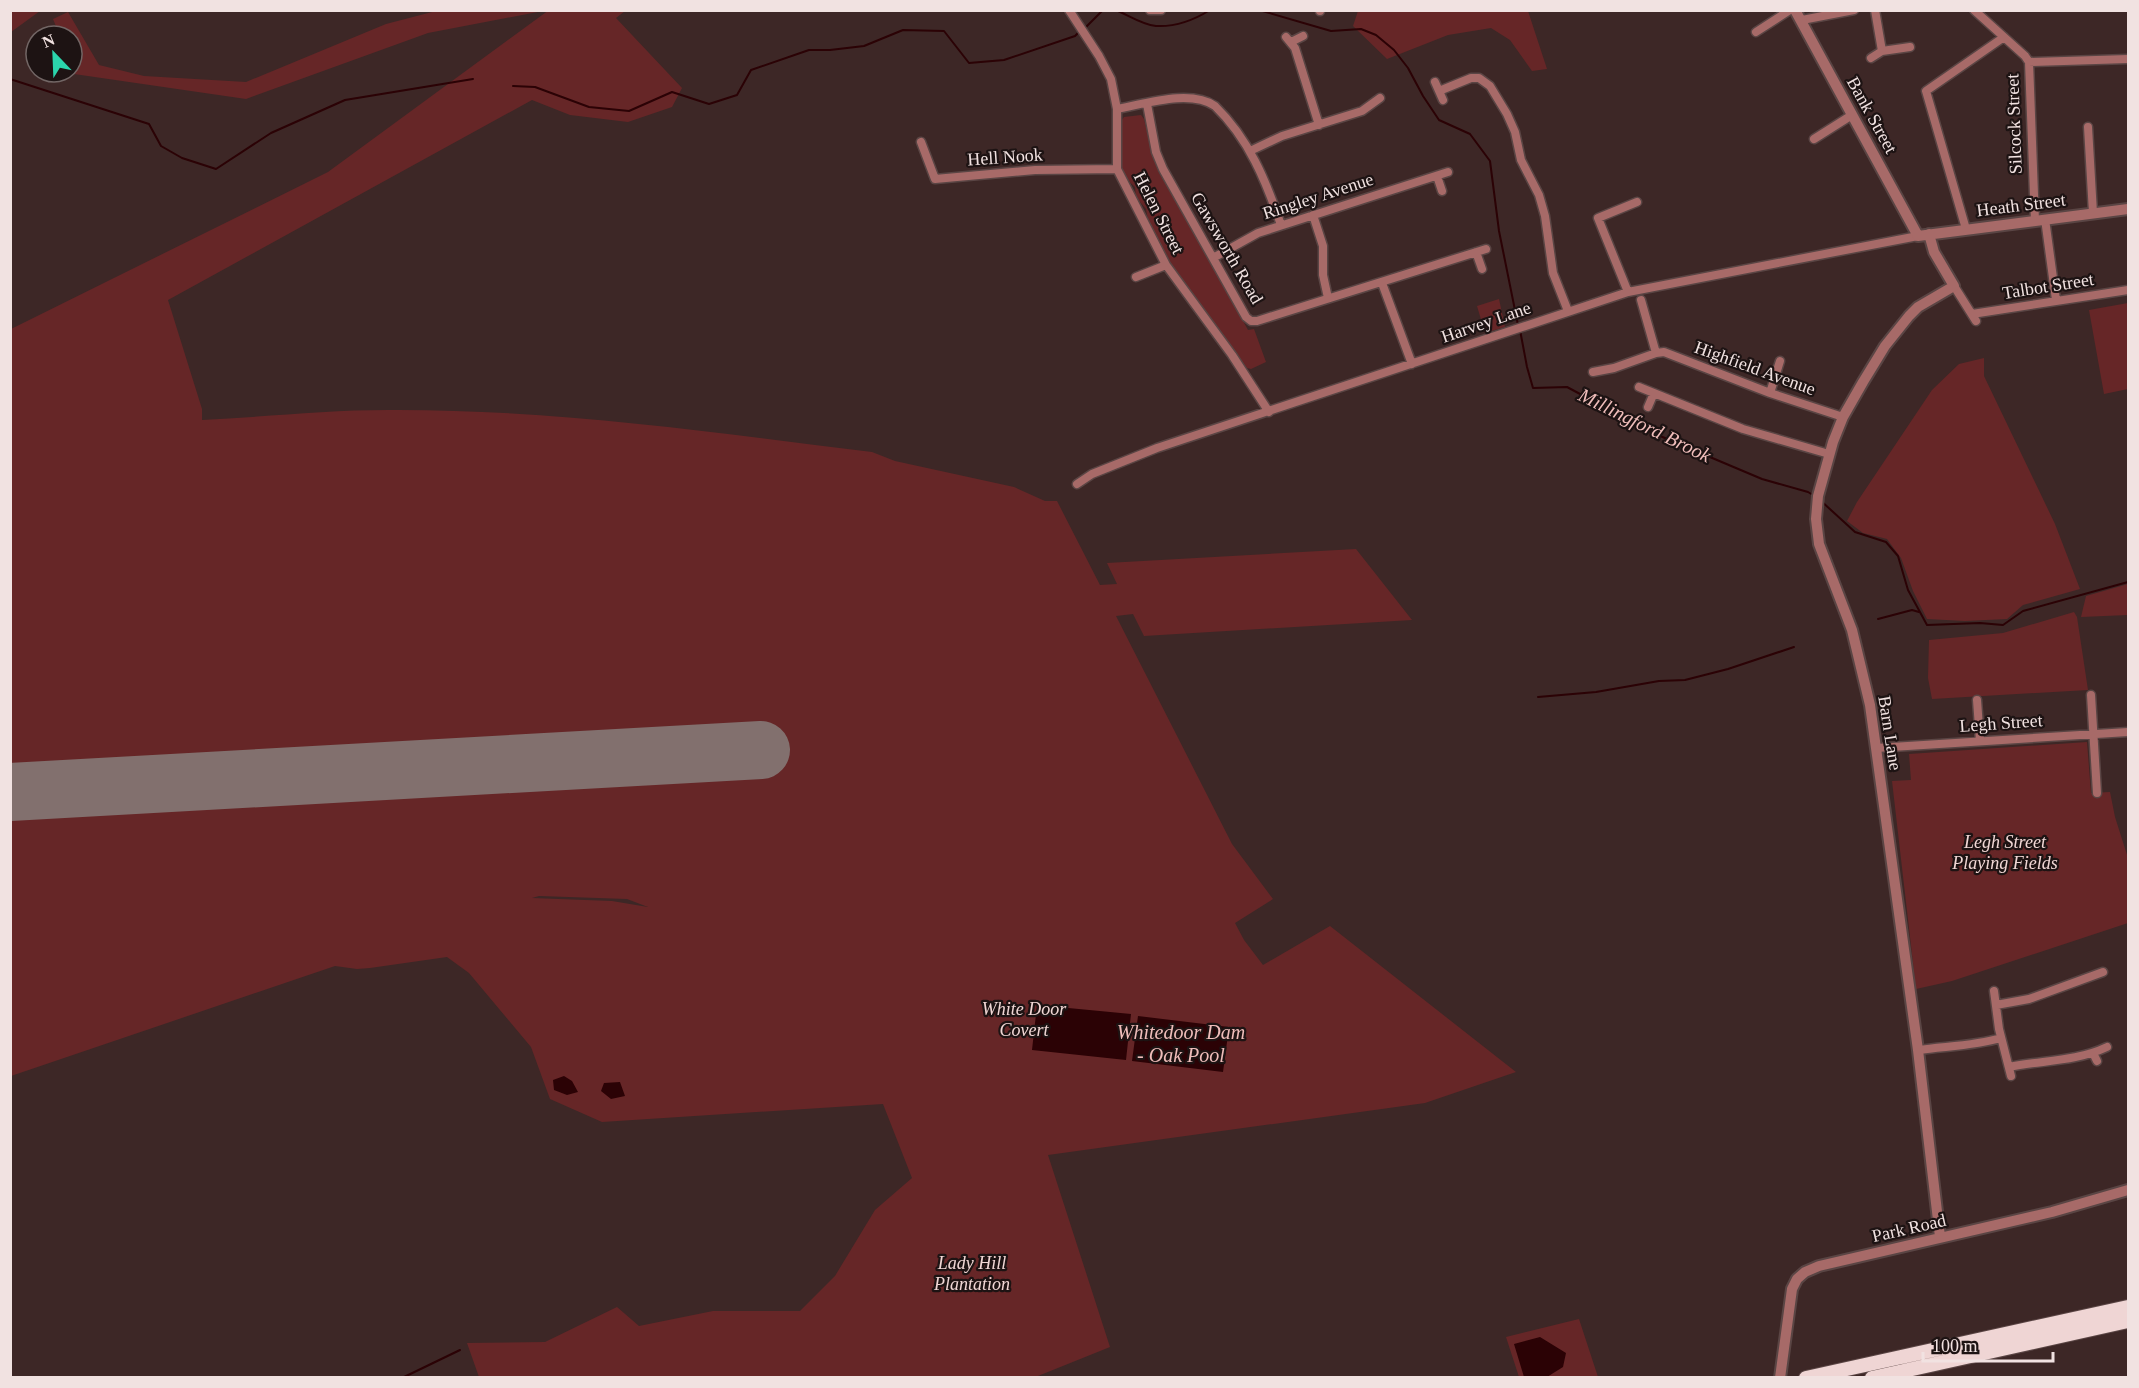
<svg xmlns="http://www.w3.org/2000/svg" width="2139" height="1388" font-family="Georgia,serif">
<style>
.green{fill:#662627;fill-rule:evenodd}
.water{fill:#2b0205}
.lines{fill:none;stroke-linecap:round;stroke-linejoin:round}
.stream{stroke:#2b0205;stroke-width:2}
.runway{stroke:#82706e;stroke-width:58}
.minor-casing{stroke:#5a4544;stroke-width:11}
.tertiary-casing{stroke:#5a4544;stroke-width:14}
.trunk-casing{stroke:#5a4544;stroke-width:16}
.minor{stroke:#a76a68;stroke-width:8}
.tertiary{stroke:#a76a68;stroke-width:10}
.trunk{stroke:#efd5d4;stroke-width:14}
.labels{text-anchor:middle;dominant-baseline:central;stroke-width:4.5;stroke-linejoin:round;paint-order:stroke}
.street-label{font-size:18px;fill:#f1e2e1;stroke:#1d1313}
.park-label{font-size:18px;font-style:italic;fill:#f1d7d5;stroke:#1d1313}
.water-label{font-size:20px;font-style:italic;fill:#efbdba;stroke:#1d1313}
</style>
<rect width="100%" height="100%" fill="#3d2726"/>
<path class="green" d="M11,10H40V11L11,32Z
M548,10L428,33L246,99L74,74L72,68V36H60L53,19L68,12L99,65L144,76L246,82L386,24L436,11Z
M549,10L625,11L616,18L682,88L672,107L628,122L570,115L532,100L168,300L202,409V420C264,417 326,410 388,410C550,409 711,432 872,452L895,461L1014,487L1045,501H1057L1100,585L1117,584L1107,563L1356,549L1412,620L1144,636L1133,614L1116,616L1232,844L1273,899L1235,923L1244,940L1263,965L1330,926L1516,1072L1425,1103L1048,1155L1110,1347L1033,1378L479,1377L467,1343L545,1342L617,1307L639,1326L713,1311H800L835,1276L875,1210L912,1178L883,1104L602,1122L550,1099L531,1047L469,973L447,957L370,968L357,969L335,966L11,1076V329L328,172ZM539,896L627,899L648,907L612,901L532,898Z
M1358,11H1528L1547,69L1532,71L1510,40L1491,28L1448,35L1387,59L1353,26Z
M1141,115L1144,119L1153,157L1159,173L1203,247L1248,330L1254,329L1266,362L1251,369L1247,368L1167,264L1149,226L1146,209L1136,197L1135,187C1113,169 1120,145 1122,120L1124,117Z
M1499,299L1505,327L1485,333L1477,306Z
M2128,303V389L2104,394L2089,310Z
M1984,358V376L2055,524L2080,589L2023,605L2007,619L1965,621L1927,619L1913,591L1901,558L1887,539L1863,533L1847,521L1857,502L1932,390L1959,364Z
M2128,584V615L2081,617L2086,596Z
M2074,612L2077,617L2088,690L1932,699L1928,678L1929,640L2003,633Z
M2087,742L2091,793L2110,792L2115,817L2128,858V923L1952,981L1916,989L1892,781L1911,780L1909,754Z
M1579,1319L1598,1377H1519L1506,1337Z"/>
<path class="water" d="M1037,1005L1131,1014L1126,1060L1032,1050Z
M1138,1016L1229,1027L1223,1072L1132,1061Z
M564,1076L572,1081L578,1092L567,1095L554,1090L553,1080Z
M620,1082L625,1096L611,1099L601,1091L604,1083Z
M1540,1337L1566,1353L1563,1367L1547,1377H1524L1514,1344Z"/>
<g class="lines">
<path class="stream" d="M1116,10C1128,15 1143,25 1156,26C1175,27 1194,20 1210,10
M1259,10L1331,31L1361,29L1376,35L1394,50L1408,68L1423,96L1439,120L1470,134L1490,161L1499,231L1518,325
M1084,29L1103,10
M10,79L149,124L161,146L182,158L216,169L271,133L345,100L473,79
M513,86L535,87L589,107L629,111L672,92L709,104L737,95L751,70L809,50H830L864,46L903,30L944,31L969,63L1004,60L1075,36L1079,32
M1520,330L1527,367L1533,388L1567,387L1653,433L1762,479L1808,492L1813,495
M1820,500L1855,532L1886,542L1898,556L1908,590L1927,625L1980,623L2003,625L2023,611L2128,582
M1878,619L1912,610L1919,612
M1538,697L1596,692L1659,681L1685,680L1728,669L1794,647
M402,1378L460,1350"/>
<path class="runway" d="M10,792L761,750"/>
<g class="minor-casing">
<path id="minor" d="M1069,10L1099,56L1111,79L1117,109V169L1166,265L1232,355L1269,412
M1150,10H1161
M1320,10V11
M1875,10L1882,51
M1974,10L2025,56L2029,62
M1802,20L1854,10
M1756,32L1790,10
M1286,37L1295,48L1319,125
M1291,42L1303,36
M1871,58L1882,51L1910,47
M2029,62L2035,221
M2029,62L2128,59
M1435,82L1443,100
M1439,91L1471,78H1479L1490,86L1507,114L1515,132L1521,160L1539,195L1545,216L1553,273L1568,311
M1147,104L1156,152L1163,169L1246,317L1251,321H1257L1486,249
M1117,109C1145,104 1190,89 1215,106C1249,139 1266,181 1281,225
M2088,127L2093,213
M1814,139L1852,115
M921,142L935,179L1035,170L1117,169
M1250,151L1282,136L1362,111L1380,98
M1437,176L1442,191
M1313,215L1323,246V275L1328,298
M2045,219L2056,300
M1966,229L1926,91L2004,37
M1476,252L1482,269
M1213,258L1258,233L1448,172
M1136,277L1166,265
M1382,283L1412,364
M1954,286L1976,321
M1628,292L1598,218L1637,202
M1641,300L1656,353
M1972,314L2128,290
M1593,372L1614,368L1656,353L1664,352L1770,393L1843,417
M1639,387L1743,429L1829,454
M1770,393L1780,361
M1648,407L1654,393
M1077,484L1092,474L1157,448L1628,292L1918,236
M2091,695L2097,793
M1977,700L1980,741
M1876,748L2128,732
M1994,991L1999,1029L2011,1076
M1996,1005L2029,999L2103,972
M1918,1050C1946,1046 1974,1046 2001,1038
M2093,1053L2097,1061
M2009,1067C2042,1060 2075,1062 2107,1047"/>
</g>
<g class="tertiary-casing">
<path id="tertiary" d="M1795,10L1918,236L2128,209
M1929,234L1934,252L1954,286L1918,307L1909,316L1885,346L1863,382L1843,417L1833,442L1818,496L1816,519L1819,544L1852,630L1870,705L1918,1050L1940,1237
M1780,1378L1792,1289L1797,1279L1805,1272L1819,1266L2052,1212L2128,1190"/>
</g>
<g class="trunk-casing">
<path id="trunk" d="M1806,1378L2128,1307
M1872,1378L2128,1321"/>
</g>
<use href="#minor" class="minor"/>
<use href="#tertiary" class="tertiary"/>
<use href="#trunk" class="trunk"/>
</g>
<g class="labels">
<g class="street-label">
<text transform="translate(1872 115) rotate(61)">Bank Street</text>
<text transform="translate(2014 124) rotate(-92)">Silcock Street</text>
<text transform="translate(1005 157) rotate(-4)">Hell Nook</text>
<text transform="translate(1318 196) rotate(-18)">Ringley Avenue</text>
<text transform="translate(2021 205) rotate(-7)">Heath Street</text>
<text transform="translate(1159 213) rotate(63)">Helen Street</text>
<text transform="translate(1227 248) rotate(60)">Gawsworth Road</text>
<text transform="translate(2048 286) rotate(-9)">Talbot Street</text>
<text transform="translate(1486 322) rotate(-19)">Harvey Lane</text>
<text transform="translate(1755 368) rotate(20)">Highfield Avenue</text>
<text transform="translate(2001 723) rotate(-4)">Legh Street</text>
<text transform="translate(1890 733) rotate(81)">Barn Lane</text>
<text transform="translate(1909 1228) rotate(-13)">Park Road</text>
</g>
<g class="park-label">
<text x="2005" y="842">Legh Street<tspan x="2005" dy="21">Playing Fields</tspan></text>
<text x="1024" y="1009">White Door<tspan x="1024" dy="21">Covert</tspan></text>
<text x="972" y="1263">Lady Hill<tspan x="972" dy="21">Plantation</tspan></text>
</g>
<g class="water-label">
<text transform="translate(1645 425) rotate(26)">Millingford Brook</text>
<text x="1181" y="1032">Whitedoor Dam<tspan x="1181" dy="23">- Oak Pool</tspan></text>
</g>
</g>
<rect width="2139" height="1388" fill="none" stroke="#f1e2e1" stroke-width="24"/>
<g transform="translate(54 54) rotate(337)"><circle r="28" fill="#1d1313" stroke="#726665" stroke-width="1.5"/>
<path d="M0-4.5L10 22L0 15L-10 22Z" fill="#2bd5ac"/>
<text y="-9" font-size="16" font-weight="bold" text-anchor="middle" fill="#f1e2e1">N</text>
</g>
<path d="M1923 1352v9h130v-9" fill="none" stroke="#f1e2e1" stroke-width="3"/>
<text x="1932" y="1352" font-size="18" fill="#f1e2e1" stroke="#1d1313" stroke-width="4.5" paint-order="stroke">100 m</text>
</svg>
